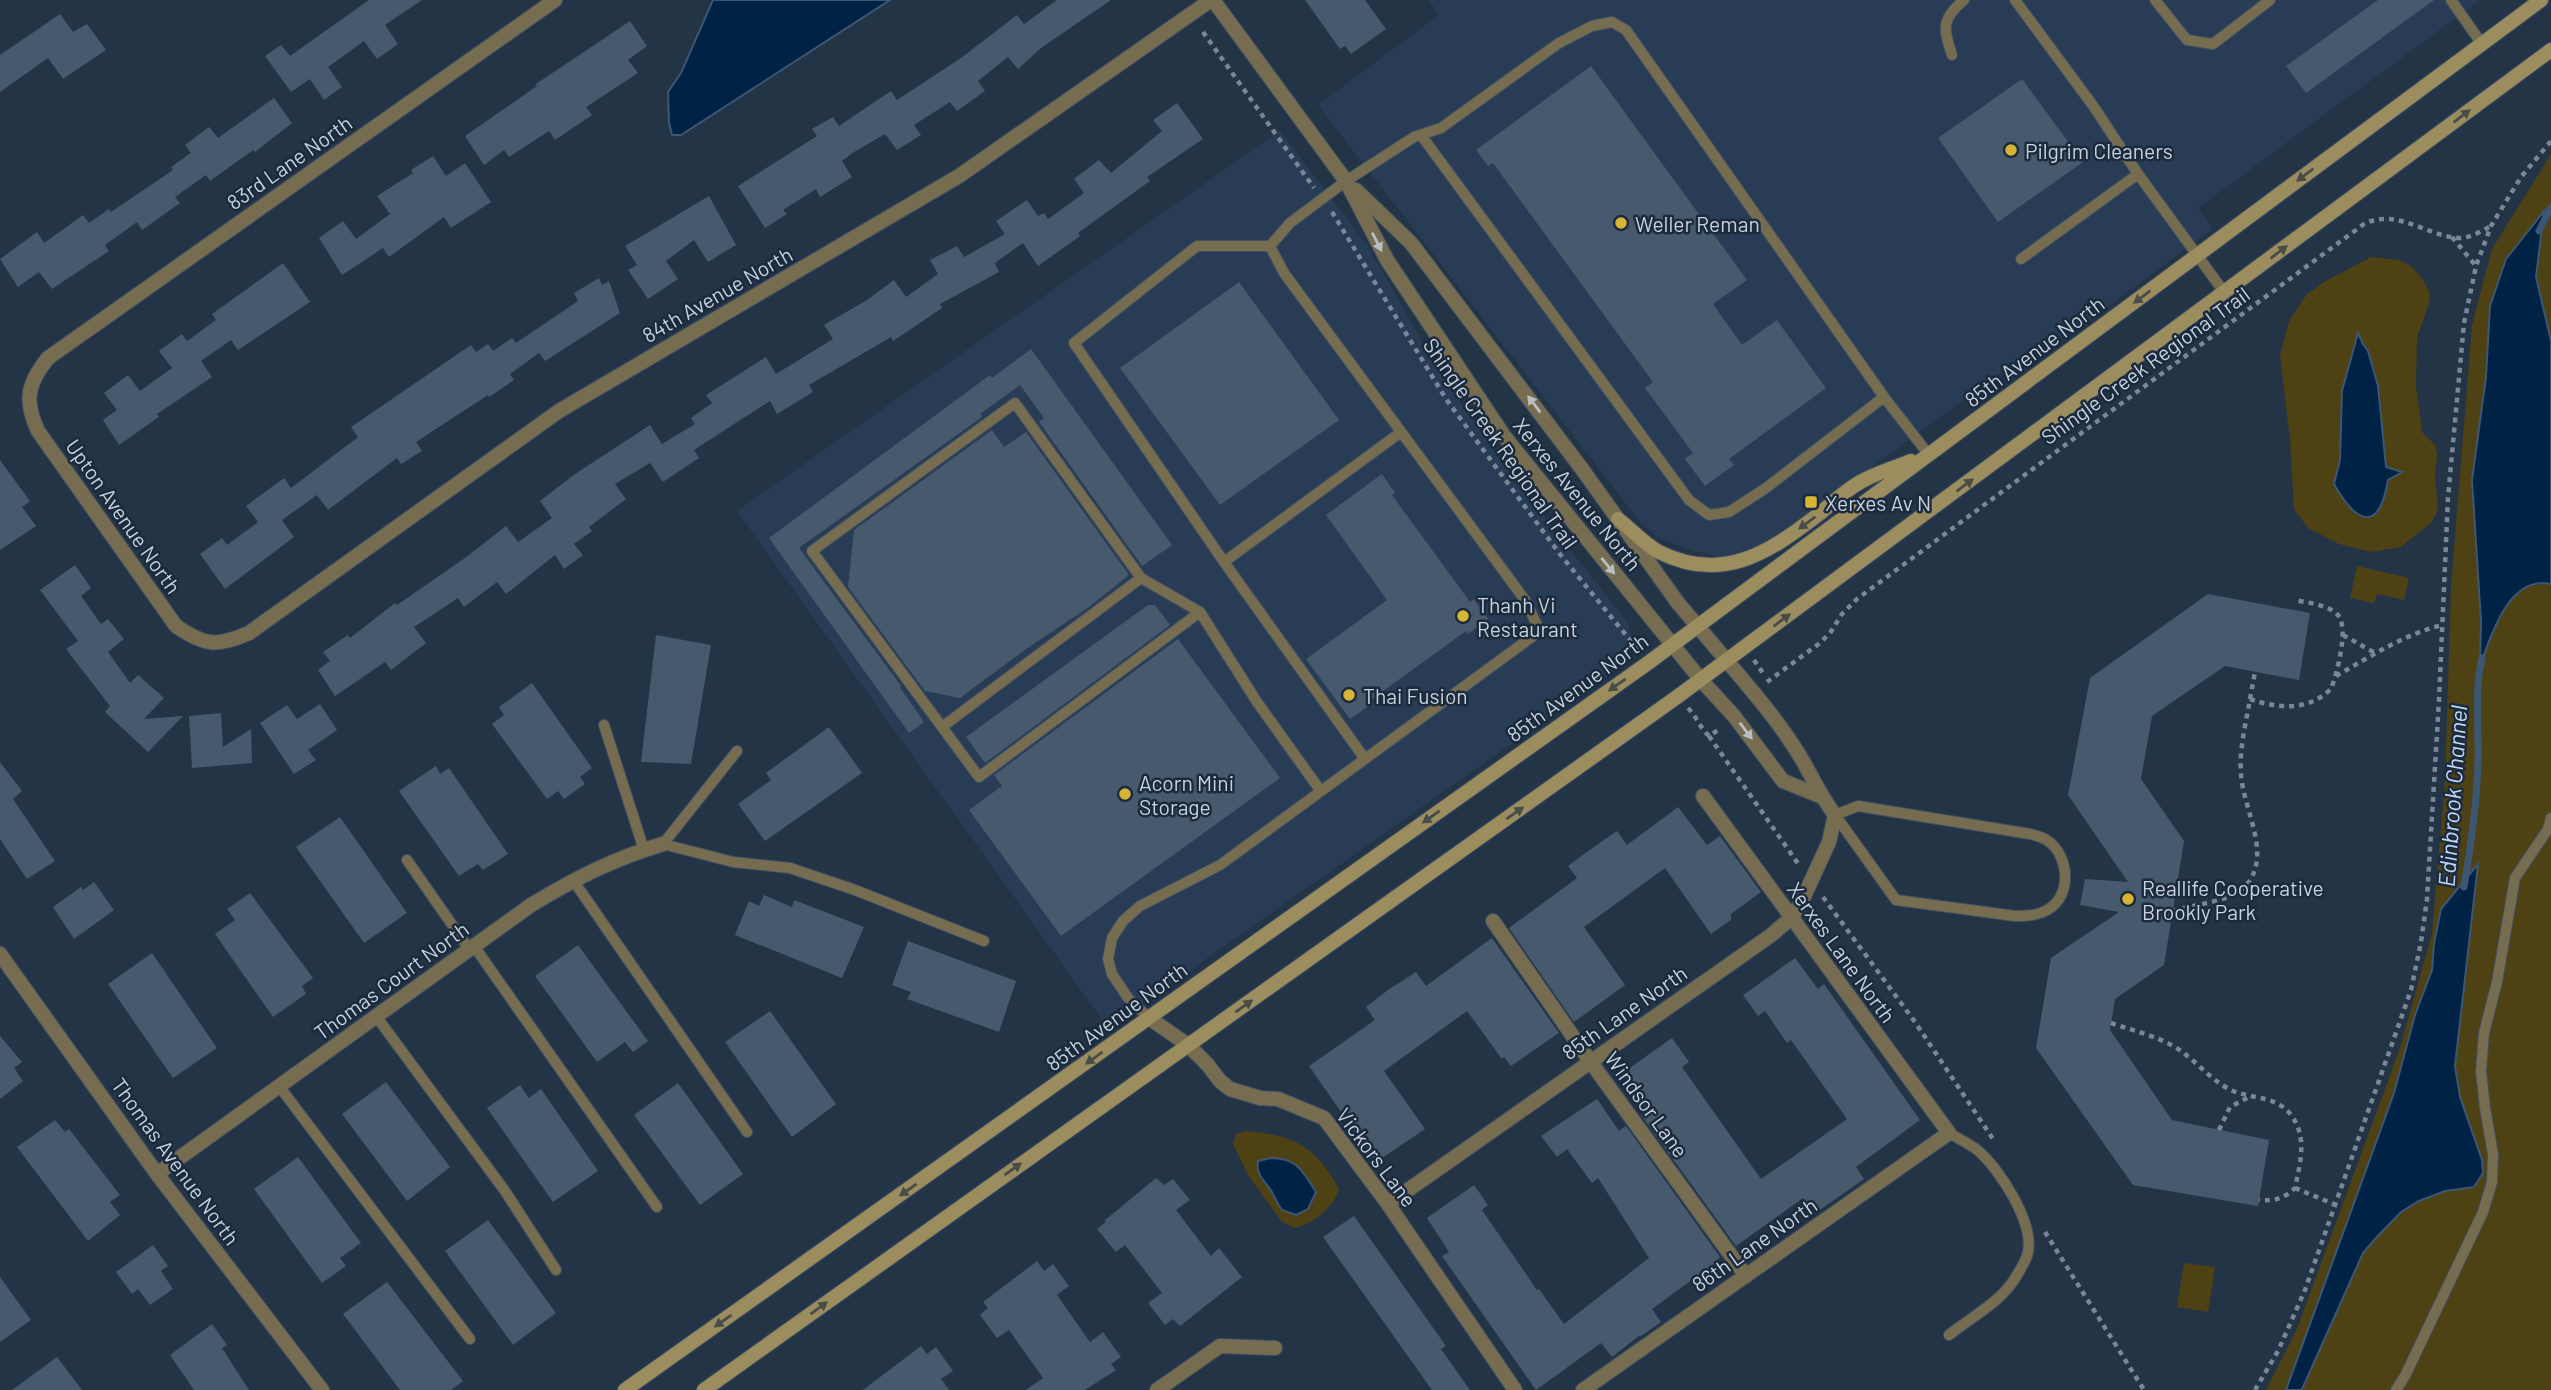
<svg xmlns="http://www.w3.org/2000/svg" width="2551" height="1390" font-family="Barlow,sans-serif">
<style>
.built{fill:#283d55}
.green{fill:#4e4114;fill-rule:evenodd}
.water{fill:#002245;stroke:#3c5773;stroke-width:2}
.lines{fill:none;stroke-linecap:round;stroke-linejoin:round}
.stream{stroke:#3c5773;stroke-width:7}
.building{fill:#47596d}
.service-casing{stroke:#425062;stroke-width:12}
.minor-casing{stroke:#425062;stroke-width:16}
.tertiary-casing{stroke:#425062;stroke-width:16}
.secondary-casing{stroke:#425062;stroke-width:16}
.path{stroke:#7a8797;stroke-width:4.5;stroke-dasharray:5 5;stroke-linecap:butt}
.service{stroke:#766d51;stroke-width:10}
.minor{stroke:#766d51;stroke-width:14}
.tertiary{stroke:#766d51;stroke-width:14}
.secondary{stroke:#9c8d5f;stroke-width:14}
.oneway{fill:#484d48}
.oneway2{fill:#b8bec2}
.poi-dot{fill:#d8b434;stroke:#1b2a3c;stroke-width:2.5}
.labels{text-anchor:middle;dominant-baseline:central;stroke-width:5;stroke-linejoin:round;paint-order:stroke}
.poi-label{font-size:21px;fill:#c8d2de;stroke:#1b2a3c;text-anchor:start}
.street-label{font-size:21px;fill:#c8d2de;stroke:#1b2a3c}
.water-label{font-size:23px;font-style:italic;fill:#bfd8f7;stroke:#1b2a3c}
</style>
<rect width="100%" height="100%" fill="#243447"/>
<path class="built" d="M1429,0H2480L2198,208L2213,229L2091,319L1999,374L1765,545L1727,558L1693,551L1657,537L1641,523L1318,105L1439,15Z
M1280,131L1367,245L1439,370L1502,463L1628,623L1631,639L1628,655L1612,673L1108,1028L737,511Z"/>
<path class="green" d="M2551,154V1390H2266L2297,1329L2400,1048L2432,933L2445,780L2451,587L2472,325L2492,249Z
M2371,257L2399,260L2411,266L2421,277L2429,291L2430,301L2417,337L2416,386L2422,432L2435,445L2437,455L2435,475L2438,511L2431,523L2401,547L2371,552L2339,544L2308,528L2294,509L2290,440L2280,355L2289,321L2307,294L2324,282ZM2359,334L2368,351L2371,361L2386,467L2400,471L2388,480L2385,498L2335,484C2345,435 2340,382 2359,334Z
M2357,566L2409,578L2404,600L2377,594L2374,603L2350,598Z
M1246,1131C1296,1136 1314,1145 1339,1189C1334,1208 1313,1223 1295,1228L1282,1222L1248,1175L1233,1144L1236,1134Z
M2184,1263L2215,1267L2208,1312L2177,1307Z"/>
<path class="water" d="M713,0H890L681,135H672L669,122L668,92L681,73Z
M2544,211L2536,277L2551,341V584C2509,575 2491,635 2480,666L2481,621L2472,480L2486,377L2490,306L2506,259Z
M2358,333L2363,344L2368,351L2378,386L2386,467L2402,472L2388,480C2379,533 2357,525 2334,484L2340,460L2342,391Z
M2478,864L2455,1066L2460,1097L2482,1160L2483,1173L2474,1187L2445,1191L2419,1201L2401,1212L2374,1240L2363,1253L2303,1387L2301,1390H2286L2394,1093L2415,1015L2432,970L2434,944L2441,909Z
M1271,1158C1298,1158 1303,1172 1316,1192L1308,1209L1296,1215L1282,1210C1278,1205 1276,1199 1273,1194C1267,1182 1255,1176 1258,1161Z"/>
<g class="lines">
<path class="stream" d="M2539,231L2551,207
M2464,887C2471,845 2477,804 2478,762C2479,728 2474,692 2482,658"/>
</g>
<path class="building" d="M369,0H422L385,25L398,44L377,59L364,41L328,67L342,87L324,100L310,79L291,92L265,56L281,45L290,56Z
M1057,0H1111L1041,48L1018,69L1008,57L978,81L985,91L957,111L950,102L914,125L921,135L897,150L885,134L854,152L842,161L852,177L820,197L816,189L783,210L787,214L765,228L738,186L817,136L812,129L833,117L839,126L891,91L897,100L961,58L1017,15L1024,24Z
M1305,0H1365L1386,29L1351,54L1345,46L1340,49Z
M2378,0H2434L2306,93L2286,66Z
M60,14L73,32L87,24L106,50L63,79L48,58L0,92V55Z
M630,21L647,46L628,60L638,73L586,107L592,115L555,140L549,131L509,157L504,150L484,165L465,136L537,86L536,84Z
M1591,66L1747,280L1713,304L1742,345L1777,320L1826,388L1729,459L1734,465L1705,486L1685,459L1693,453L1645,388L1653,382L1493,163L1488,166L1476,150Z
M2022,79L2083,162L1998,222L1938,138Z
M274,98L292,123L255,152L253,150L210,181L206,175L175,197L180,203L142,230L137,222L105,245L109,251L52,289L39,272L18,287L0,259L37,232L44,243L83,215L89,223L109,209L111,212L173,170L171,167L191,153L185,145L209,127L218,138Z
M1177,103L1203,139L1147,177L1150,181L1078,233L1080,236L1038,266L1023,243L995,263L999,272L940,304L942,308L893,341L891,337L809,385L813,392L777,414L770,401L694,450L699,458L663,482L650,463L615,484L626,499L589,527L592,531L574,544L583,555L564,569L555,555L506,594L497,582L464,607L458,598L414,627L426,643L391,670L385,662L335,696L318,670L330,661L323,652L348,635L350,638L395,603L397,605L465,558L506,526L518,542L552,518L540,501L575,474L650,425L662,444L695,424L691,418L712,403L706,395L766,357L776,374L833,339L824,325L867,300L894,280L906,297L938,274L930,260L957,246L964,257L1005,234L996,221L1027,200L1038,216L1044,213L1048,219L1084,193L1074,179L1099,160L1111,173L1162,131L1153,120Z
M433,156L446,176L465,163L491,202L451,228L444,217L389,257L383,248L342,275L319,238L343,221L356,239L390,214L377,196L413,173L411,170Z
M709,196L736,245L708,262L694,240L666,261L678,279L648,299L628,270L637,265L625,246Z
M283,263L310,302L238,350L231,340L201,361L212,377L157,414L159,417L119,445L103,420L117,410L104,393L128,375L140,391L172,368L159,351L182,334L187,341L216,320L212,314Z
M599,278L602,285L609,281L620,313L545,361L539,353L510,374L514,380L489,397L488,395L416,442L422,451L401,464L397,458L328,510L317,495L282,520L294,537L225,589L200,554L222,538L227,545L258,522L246,506L284,478L291,488L358,437L351,427L471,345L476,352L488,344L493,351L512,338L516,343L578,301L574,293Z
M1239,282L1339,420L1220,505L1120,368Z
M1031,349L1172,545L1142,566L1039,422L1044,418L1020,385L980,414L982,417L799,548L902,687L899,686L924,722L909,733L769,538L990,375L992,378Z
M992,430L1004,447L1026,432L1129,575L1089,607L1026,649L960,698L925,691L848,587L854,530Z
M0,460L30,501L22,507L36,526L0,550Z
M1382,474L1395,493L1392,495L1470,602L1474,599L1488,619L1468,634L1466,631L1368,702L1370,705L1350,719L1306,659L1387,600L1326,515Z
M75,565L91,588L81,596L101,624L108,619L124,639L108,652L130,683L138,675L164,698L144,719L183,716L148,752L105,712L110,706L66,649L78,641L40,590Z
M2208,594L2310,613L2299,680L2225,666L2152,716L2141,779L2184,841L2164,965L2115,999L2110,1030L2172,1120L2269,1140L2258,1206L2133,1185L2036,1048L2051,958L2119,912L2080,905L2085,879L2128,882L2068,795L2090,678Z
M1148,605H1155L1170,625L985,763L966,737Z
M656,635L711,645L691,764L641,762Z
M1178,639L1280,778L1061,936L969,810L1002,786L994,775Z
M532,683L592,768L580,777L585,784L564,799L558,791L547,799L492,724L504,715L499,707Z
M320,704L337,730L308,750L316,760L294,774L260,723L287,705L297,719Z
M221,713L223,747L251,729L252,763L192,768L189,716Z
M829,727L862,773L765,841L738,804L771,780L766,773Z
M0,762L22,791L13,799L55,861L27,879L0,839Z
M436,766L440,774L449,768L508,854L483,870L478,864L459,876L399,791Z
M1678,807L1707,845L1720,836L1761,892L1731,914V920L1711,934L1665,868L1584,927L1625,985L1574,1022L1509,928L1577,878L1568,866L1588,851L1617,831L1627,845Z
M340,817L407,913L364,943L296,847Z
M94,882L114,910L74,939L53,907L81,887L83,890Z
M250,893L313,978L302,986L306,994L273,1017L215,934L235,920L227,909Z
M764,895L792,907L794,900L864,927L842,978L735,935L749,901L759,906Z
M1492,938L1559,1033L1511,1066L1504,1057L1502,1059L1467,1011L1384,1071L1425,1129L1376,1162L1309,1066L1375,1020L1366,1007L1388,990L1416,972L1426,986Z
M908,941L1016,981L999,1032L907,999L911,992L892,985Z
M578,945L648,1041L633,1052L625,1042L597,1062L535,976Z
M152,953L217,1048L173,1078L108,984Z
M1795,958L1818,989L1824,984L1920,1120L1856,1167L1864,1179L1814,1214L1803,1198L1736,1246L1641,1115L1647,1111L1621,1074L1672,1038L1689,1062L1682,1067L1761,1179L1847,1119L1791,1040L1787,1043L1765,1011L1758,1016L1743,995Z
M770,1011L836,1104L792,1137L725,1042Z
M0,1036L22,1062L14,1068L23,1081L0,1099Z
M386,1082L450,1167L407,1201L342,1114Z
M678,1083L743,1174L700,1205L634,1115Z
M520,1085L529,1098L541,1089L598,1171L553,1202L487,1108Z
M1597,1099L1619,1131L1626,1126L1720,1257L1717,1260L1718,1261L1652,1309L1661,1322L1641,1336L1640,1335L1612,1357L1601,1343L1536,1390L1442,1256L1449,1252L1427,1218L1474,1185L1488,1205L1482,1210L1537,1290L1539,1289L1564,1324L1649,1258L1598,1178L1592,1183L1567,1149L1557,1157L1541,1136Z
M55,1120L65,1132L69,1129L120,1195L110,1202L120,1215L88,1241L17,1147Z
M298,1157L361,1243L340,1258L346,1266L322,1283L254,1189Z
M1156,1178L1164,1185L1173,1179L1190,1200L1176,1210L1211,1256L1219,1248L1242,1277L1180,1326L1173,1319L1165,1325L1148,1303L1162,1293L1125,1245L1116,1252L1097,1229L1106,1222L1104,1221Z
M1354,1216L1446,1346L1441,1349L1470,1390H1432L1323,1237Z
M488,1220L556,1313L513,1345L445,1251Z
M153,1245L168,1266L161,1271L173,1289L150,1305L138,1289L132,1294L116,1272Z
M1037,1261L1044,1271L1053,1264L1069,1286L1057,1295L1090,1342L1103,1332L1121,1357L1111,1364L1116,1370L1085,1390H1026L1043,1378L1009,1330L997,1338L980,1315L988,1308L983,1302Z
M0,1277L31,1320L0,1342Z
M387,1282L463,1381L451,1390H400L343,1314Z
M212,1324L227,1345L222,1348L249,1390H194L170,1355Z
M921,1346L927,1354L936,1347L953,1371L941,1379L949,1390H863Z
M57,1357L82,1390H12Z"/>
<g class="lines">
<g class="service-casing">
<path id="service" d="M2015,0L2094,107L2138,174L2224,292
M2155,0L2187,40L2213,44L2270,0
M2451,0L2482,44
M1952,55C1943,28 1941,19 1964,0
M1421,135L1689,500L1709,515L1729,512L1766,488L1884,397
M1270,246H1197L1074,343L1224,562L1365,759
M2021,259L2138,174
M1224,562L1401,432
M1200,612L979,777L812,551L1015,403L1141,578L1200,612L1257,702L1320,790
M604,725L644,850
M942,727L1141,578
M737,751L663,844L733,862L790,868L855,890L984,941
M1858,806L2030,834C2034,835 2041,837 2045,839C2066,851 2072,885 2056,903C2045,915 2030,916 2015,916L1896,900L1835,815Z
M407,860L469,949
M573,880L747,1132
M474,946L657,1207
M376,1016L505,1191L556,1270
M1149,1018L1128,998L1112,974L1108,959L1112,938L1123,921L1140,906L1220,865L1540,631L1525,600L1284,273L1270,246L1290,223L1346,181L1414,137L1441,128L1559,43L1592,26L1612,22L1626,30L1884,397L1929,455
M279,1086L470,1339
M1949,1133C1957,1138 1968,1143 1976,1149C1999,1167 2037,1226 2027,1256C2024,1264 2018,1273 2014,1280C1999,1303 1970,1318 1949,1335
M2396,1390L2405,1376L2483,1212L2492,1182L2493,1154L2485,1108L2481,1071L2484,1033L2497,982L2515,878L2548,829L2551,818"/>
</g>
<g class="minor-casing">
<path id="minor" d="M555,0L48,358C27,384 24,401 38,431L176,626C205,646 217,647 249,633L559,411L959,176L1211,0
M1701,680L1734,716L1783,781L1820,796
M1493,921L1590,1061L1746,1276
M0,954L157,1174L322,1390
M1149,1018L1188,1045L1208,1065L1220,1081L1230,1089L1260,1098L1278,1099L1324,1118L1388,1204L1515,1390
M157,1174L531,905C576,878 613,859 663,844
M1388,1204L1770,936L1790,919L1800,905L1829,842L1835,815C1822,798 1814,781 1804,763C1783,726 1754,693 1727,661
M1157,1390L1220,1346L1275,1348
M1583,1390L1949,1133L1703,796"/>
</g>
<g class="tertiary-casing">
<path id="tertiary" d="M1213,0L1346,181L1387,260L1504,436L1701,680
M1356,190L1411,243L1582,469L1678,603L1727,661"/>
</g>
<g class="secondary-casing">
<path id="secondary" d="M1618,519C1631,529 1644,544 1659,552C1721,583 1767,554 1815,517C1831,505 1848,487 1866,479C1880,472 1896,467 1911,461
M625,1390L1648,663L2541,0
M704,1390L1677,697L2551,50"/>
</g>
<path class="path" d="M1203,32L1314,188
M1332,212L1446,399L1559,553L1639,651
M2452,237L2476,266
M2343,635L2375,653
M1754,660L1765,676
M2336,676C2371,656 2403,635 2442,625
M1767,682L1820,643L1830,633L1842,614L1857,599L2364,224C2397,207 2429,238 2461,238C2472,237 2482,231 2491,226
M2250,699L2255,672
M1688,708C1697,717 1700,728 1709,736L1721,728
M1709,736L1799,865
M1823,897L1915,1022L1995,1142
M2173,911C2191,905 2225,902 2240,891C2277,861 2243,811 2241,774C2239,749 2246,723 2250,699C2279,709 2308,711 2331,689C2337,673 2350,626 2337,614C2326,604 2308,603 2295,600
M2111,1023C2135,1031 2161,1037 2181,1051C2199,1064 2213,1082 2233,1091C2253,1099 2277,1096 2291,1115C2308,1137 2300,1163 2295,1188C2284,1199 2274,1201 2259,1200
M2219,1130L2230,1107L2249,1097
M2295,1188L2336,1205
M2045,1232L2144,1390
M2255,1390L2278,1351L2305,1290L2411,990L2421,942L2427,899L2439,700L2448,498L2464,323L2476,266L2491,226L2521,177L2551,141"/>
<use href="#service" class="service"/>
<use href="#minor" class="minor"/>
<use href="#tertiary" class="tertiary"/>
<use href="#secondary" class="secondary"/>
</g>
<defs><path id="oneway-solid" d="M-6-.8H1V-3.2L6.5 0L1 3.2V.8H-6Z" transform="scale(1.75)"/></defs>
<g class="oneway">
<use href="#oneway-solid" transform="translate(2462 116) rotate(-37)"/>
<use href="#oneway-solid" transform="translate(2305 175) rotate(143)"/>
<use href="#oneway-solid" transform="translate(2279 252) rotate(-37)"/>
<use href="#oneway-solid" transform="translate(2142 297) rotate(143)"/>
<use href="#oneway-solid" transform="translate(1965 485) rotate(-37)"/>
<use href="#oneway-solid" transform="translate(1807 523) rotate(143)"/>
<use href="#oneway-solid" transform="translate(1782 620) rotate(-37)"/>
<use href="#oneway-solid" transform="translate(1617 685) rotate(145)"/>
<use href="#oneway-solid" transform="translate(1515 813) rotate(-35)"/>
<use href="#oneway-solid" transform="translate(1431 817) rotate(145)"/>
<use href="#oneway-solid" transform="translate(1244 1006) rotate(-35)"/>
<use href="#oneway-solid" transform="translate(1094 1058) rotate(144)"/>
<use href="#oneway-solid" transform="translate(1013 1169) rotate(-35)"/>
<use href="#oneway-solid" transform="translate(908 1190) rotate(145)"/>
<use href="#oneway-solid" transform="translate(819 1308) rotate(-36)"/>
<use href="#oneway-solid" transform="translate(723 1321) rotate(145)"/>
</g>
<g class="oneway2">
<use href="#oneway-solid" transform="translate(1377 242) rotate(63)"/>
<use href="#oneway-solid" transform="translate(1534 404) rotate(-127)"/>
<use href="#oneway-solid" transform="translate(1608 566) rotate(51)"/>
<use href="#oneway-solid" transform="translate(1746 731) rotate(53)"/>
</g>
<g class="poi-dot">
<circle cx="2011" cy="150" r="7"/>
<circle cx="1621" cy="223" r="7"/>
<rect x="1804" y="495" width="14" height="14" rx="3.5"/>
<circle cx="1463" cy="616" r="7"/>
<circle cx="1349" cy="695" r="7"/>
<circle cx="1125" cy="794" r="7"/>
<circle cx="2128" cy="899" r="7"/>
</g>
<g class="labels">
<g class="poi-label">
<text x="2025" y="150">Pilgrim Cleaners</text>
<text x="1635" y="223">Weller Reman</text>
<text x="1825" y="502">Xerxes Av N</text>
<text x="1477" y="604">Thanh Vi<tspan x="1477" dy="24">Restaurant</tspan></text>
<text x="1363" y="695">Thai Fusion</text>
<text x="1139" y="782">Acorn Mini<tspan x="1139" dy="24">Storage</tspan></text>
<text x="2142" y="887">Reallife Cooperative<tspan x="2142" dy="24">Brookly Park</tspan></text>
</g>
<g class="street-label">
<text transform="translate(289 162) rotate(-35)">83rd Lane North</text>
<text transform="translate(717 294) rotate(-30)">84th Avenue North</text>
<text transform="translate(2034 351) rotate(-37)">85th Avenue North</text>
<text transform="translate(2145 365) rotate(-36)">Shingle Creek Regional Trail</text>
<text transform="translate(1501 443) rotate(55)">Shingle Creek Regional Trail</text>
<text transform="translate(1578 494) rotate(51)">Xerxes Avenue North</text>
<text transform="translate(124 516) rotate(55)">Upton Avenue North</text>
<text transform="translate(1577 687) rotate(-36)">85th Avenue North</text>
<text transform="translate(1842 952) rotate(54)">Xerxes Lane North</text>
<text transform="translate(391 980) rotate(-36)">Thomas Court North</text>
<text transform="translate(1624 1012) rotate(-35)">85th Lane North</text>
<text transform="translate(1116 1016) rotate(-36)">85th Avenue North</text>
<text transform="translate(1647 1104) rotate(54)">Windsor Lane</text>
<text transform="translate(1377 1157) rotate(53)">Vickors Lane</text>
<text transform="translate(176 1161) rotate(54)">Thomas Avenue North</text>
<text transform="translate(1754 1244) rotate(-35)">86th Lane North</text>
</g>
<g class="water-label">
<text transform="translate(2452 796) rotate(-86)">Edinbrook Channel</text>
</g>
</g>
</svg>
